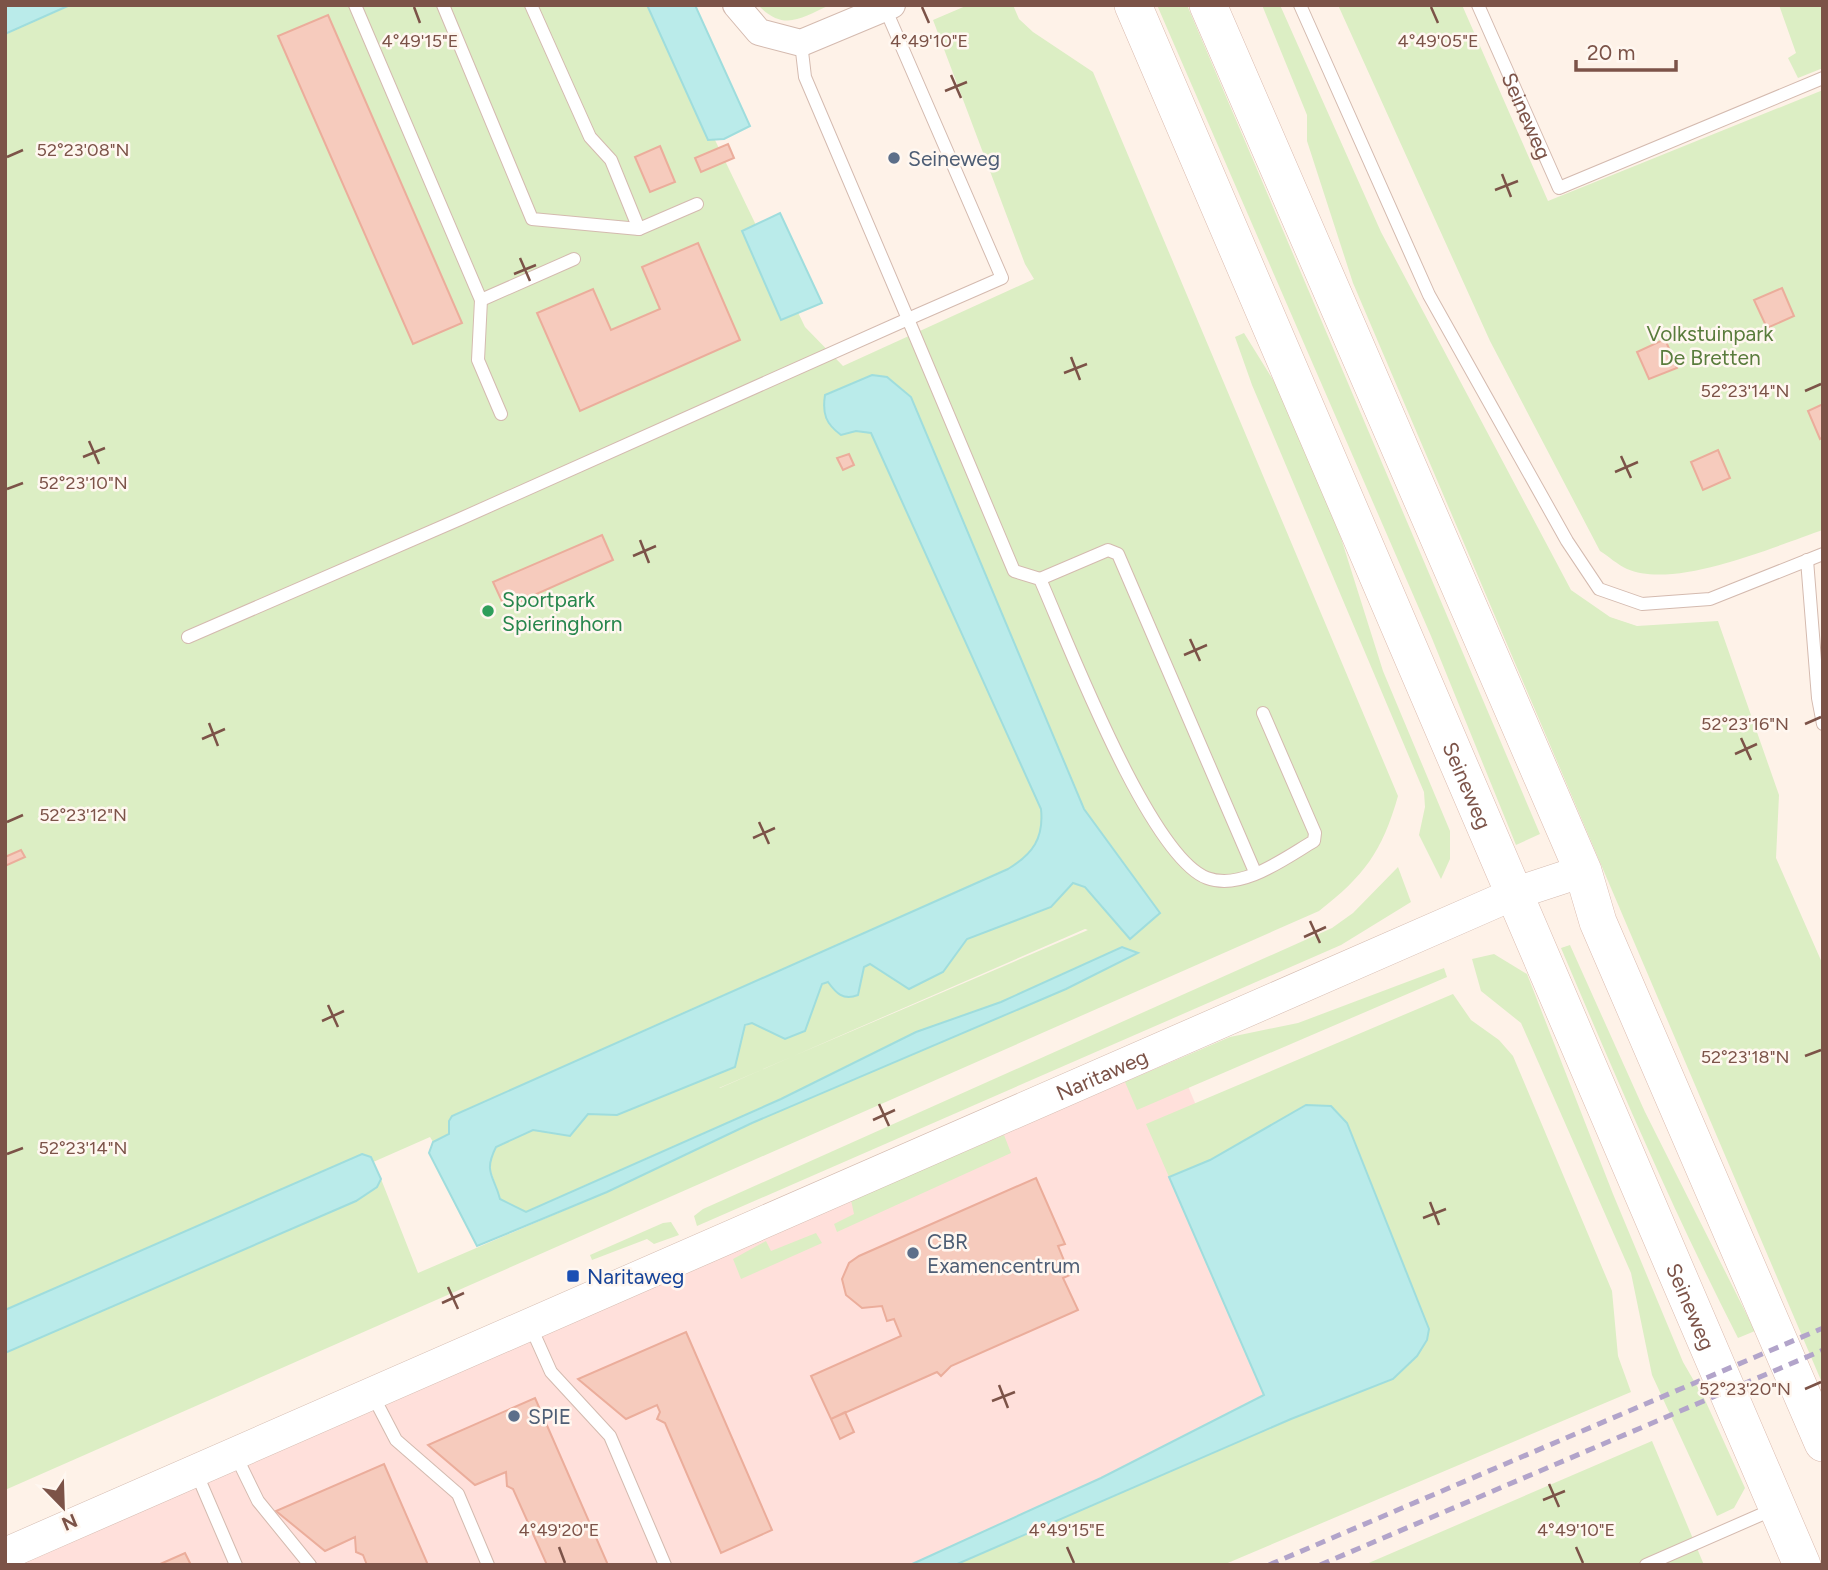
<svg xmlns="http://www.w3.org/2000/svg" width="1828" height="1570" font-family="Figtree,sans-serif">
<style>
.commercial{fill:#ffe0db}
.green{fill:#dceec4;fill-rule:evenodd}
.water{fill:#baebea;stroke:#9fdddd;stroke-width:2}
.building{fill:#f6cbbd;stroke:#ebad9b;stroke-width:2}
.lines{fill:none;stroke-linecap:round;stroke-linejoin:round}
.service-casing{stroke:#d4baaf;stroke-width:14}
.minor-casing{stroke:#d4baaf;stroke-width:28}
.tertiary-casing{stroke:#d4baaf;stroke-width:33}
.secondary-casing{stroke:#dabaae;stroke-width:38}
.service{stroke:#fff;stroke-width:12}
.minor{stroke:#fff;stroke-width:26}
.tertiary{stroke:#fff;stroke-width:32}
.secondary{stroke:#fff;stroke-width:37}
.rail{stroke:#b2a4ca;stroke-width:5;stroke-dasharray:10 7;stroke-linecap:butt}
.ticks{fill:none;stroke:#7c5348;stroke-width:2.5}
.service-dot{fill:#5c6f8a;stroke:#fff7f0;stroke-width:2.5}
.leisure-dot{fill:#2e9e5b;stroke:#fff7f0;stroke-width:2.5}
.transit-dot{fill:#1a4fb4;stroke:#fff7f0;stroke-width:2.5}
.labels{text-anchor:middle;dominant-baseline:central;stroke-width:5;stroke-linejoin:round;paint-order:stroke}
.street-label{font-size:21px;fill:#7c5348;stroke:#fff7f0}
.service-label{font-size:21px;fill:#4e5e75;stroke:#fff7f0;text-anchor:start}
.park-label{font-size:21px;fill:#597c3c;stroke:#fff7f0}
.leisure-label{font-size:21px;fill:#27864d;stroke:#fff7f0;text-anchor:start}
.transit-label{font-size:21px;fill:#164399;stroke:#fff7f0;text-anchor:start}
.ticks-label{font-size:18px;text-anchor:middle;fill:#7c5348;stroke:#fff7f0;stroke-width:5;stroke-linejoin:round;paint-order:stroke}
</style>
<rect width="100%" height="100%" fill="#fef2e8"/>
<path class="commercial" d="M1177,1060L1315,1389L919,1565H5V1539Z"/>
<path class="green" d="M18,5H650L805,327L843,366L1034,279L1025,264L933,20L968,5H1013L1019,19L1033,32L1093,72L1398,796C1382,852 1364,876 1319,911L5,1490V1353L356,1201L381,1179L418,1273L607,1192L752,1123L1066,989L1001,1002L916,1032L781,1099L526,1212L500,1199C495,1177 484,1169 495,1147L533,1130L570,1136L588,1114L617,1115L752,1022L785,1039L805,1031L822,985L828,982C836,993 844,1001 858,995L864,966L870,964L943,972L967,939L1051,907L1073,883L1085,887L1130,939L1160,913L1084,809L911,397L872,375L858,382L1062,819L1039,868L448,1130L449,1134L433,1142L430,1137L5,1324V11ZM1085,929L1088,930L719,1088H720Z
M758,5H830C801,18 784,32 758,5Z
M1157,5H1187L1540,834L1516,845L1431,636Z
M1262,5H1280L1381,232L1571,590L1610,617L1637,626L1718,621L1779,795L1776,858L1823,965V1385L1353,283L1307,141V115Z
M1338,5H1462L1548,201L1823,90V530C1775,546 1675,590 1627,569C1618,565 1608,556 1600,551L1490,341Z
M1779,5H1823V68L1798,78L1788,58L1796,53Z
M1244,333L1283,396L1341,538L1383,671L1450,831V859L1441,879L1419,835L1425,807L1424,792L1252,385L1235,337Z
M1398,867L1411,902L1341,945L697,1226L694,1216L703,1209L1332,928L1353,913Z
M1570,945L1645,1112L1755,1331L1738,1338C1673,1211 1617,1080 1561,948Z
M1494,954L1527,974L1613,1194L1683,1362L1705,1400L1745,1488L1734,1508L1717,1516L1652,1375L1631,1273L1521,1023L1481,991L1472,959Z
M1444,968L1447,977L1137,1110L1125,1082L1230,1037L1298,1023Z
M1453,994L1471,1020L1499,1040L1513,1056L1612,1291L1618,1356L1631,1392L1223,1565H955L1291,1419L1393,1379L1429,1329L1347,1123L1306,1105L1210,1160L1169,1177L1146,1124Z
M1004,1135L1011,1153L837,1232L834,1224L854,1214L851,1200Z
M671,1222L679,1235L654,1244L647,1239L592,1260L590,1255L663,1223Z
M816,1233L822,1243L741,1279L733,1259L766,1241L771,1251Z
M1652,1441L1704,1565H1364Z"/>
<path class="water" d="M5,5H70L5,34Z
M647,5H695L750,126L724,139L708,140Z
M780,213L822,303L781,320L742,231Z
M872,375L887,377L911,397L1084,809L1160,913L1130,939L1085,887L1073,883L1051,907L967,939L943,972L909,989L870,964L864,967L858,995C843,1001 836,993 828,982L822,984L805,1031L785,1039L752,1023L745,1025L735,1067L617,1115L588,1114L570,1136L533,1130L496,1147C483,1173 494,1175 500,1199L526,1212L781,1099L916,1032L1001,1002L1122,947L1138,953L1066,989L752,1123L607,1192L477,1246L429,1153L433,1142L449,1134V1121L452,1116L1008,869C1033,854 1044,838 1041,809L871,433L856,431L841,435C826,424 822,414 825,395Z
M1306,1105L1331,1106L1347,1123L1429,1329L1427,1340L1417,1356L1393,1379L1291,1419L955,1565H910L1101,1478L1264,1395L1169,1177L1210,1160Z
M362,1154L371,1157L381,1179L377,1187L356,1201L5,1353V1310Z"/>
<path class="building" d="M328,15L462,323L413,344L278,36Z
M728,144L734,158L701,172L695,158Z
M660,146L675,182L650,192L635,157Z
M698,243L740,340L580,411L537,313L593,289L611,330L660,309L642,267Z
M1782,288L1794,316L1767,328L1754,300Z
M1665,339L1677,368L1649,379L1637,352Z
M1823,404V437L1820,439L1808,411Z
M1718,450L1730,478L1703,490L1691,462Z
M849,454L854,465L843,470L837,458Z
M602,535L613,560L505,608L493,582Z
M21,850L25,857L5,866V857Z
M1036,1178L1065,1244L1058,1246L1070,1275L1063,1278L1078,1310L951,1366L941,1376L937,1372L831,1419L811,1376L901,1336L894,1319L887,1321L882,1306L862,1308L846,1295L842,1279L849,1263L859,1256Z
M686,1332L772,1530L721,1553L665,1423L657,1419L660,1412L657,1405L626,1419L578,1379Z
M535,1398L608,1565H547L513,1489L507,1486L506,1472L475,1485L428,1445Z
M845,1412L854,1432L840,1439L831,1419Z
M384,1464L428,1565H367L363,1555L356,1552L355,1537L325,1551L276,1511Z
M185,1553L191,1565H158Z"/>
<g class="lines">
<g class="service-casing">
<g id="service">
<path d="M355,5L481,300"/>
<path d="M443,5L532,219L639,229L697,204"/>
<path d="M531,5L590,137L611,160L639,229"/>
<path d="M1300,5L1429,295L1567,541L1599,589L1642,604L1710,599L1823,554"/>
<path id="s1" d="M1478,5L1559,188L1823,78"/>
<path d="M885,8L1002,278L908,319L1014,571L1040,579C1067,640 1149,856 1207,878C1242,891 1285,858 1314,841L1315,833L1263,713"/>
<path d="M501,414L478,360L481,300L574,259"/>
<path d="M1807,560L1818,698L1823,724"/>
<path d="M1040,579L1108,550L1118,554L1255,872"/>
<path d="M188,637L460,519L908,319L805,77L801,43"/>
<path d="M530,1325L551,1372L610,1436L665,1565"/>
<path d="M372,1394L396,1440L458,1494L488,1565"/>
<path d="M235,1454L258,1501L310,1565"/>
<path d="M196,1472L236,1565"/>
<path d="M1646,1565L1774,1509"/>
</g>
</g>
<g class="minor-casing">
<path id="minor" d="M736,5L759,32L801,43L892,5"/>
</g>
<g class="tertiary-casing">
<g id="tertiary">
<path id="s2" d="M5,1554L1516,893L1583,871"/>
</g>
</g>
<g class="secondary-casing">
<g id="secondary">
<path id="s3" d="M1133,5L1802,1565"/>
<path d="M1208,5L1583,871L1598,922L1823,1443"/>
</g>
</g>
<use href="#service" class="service"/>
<use href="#minor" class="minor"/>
<use href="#tertiary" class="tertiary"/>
<use href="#secondary" class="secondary"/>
<path class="rail" d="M1269,1565L1823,1328
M1320,1565L1823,1350"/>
</g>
<path class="ticks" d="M414,7L420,23M922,7L929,23M1431,7L1438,23M951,75L961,98M945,91L967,82M7,157L23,150M1502,174L1511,197M1495,190L1518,181M520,258L530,281M514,274L536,265M1071,357L1080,380M1064,373L1087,364M1805,391L1821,384M89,441L99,464M1621,456L1631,478M83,457L105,448M1615,472L1638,462M7,489L23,483M640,540L649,563M633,556L656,546M1190,639L1200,661M1184,655L1207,645M209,723L218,746M1805,724L1821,717M1741,738L1751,760M202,739L225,729M1735,754L1757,744M7,822L23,815M759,822L769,844M753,838L775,828M1310,921L1320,943M1304,937L1326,927M328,1005L338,1027M322,1021L344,1011M1805,1056L1821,1050M879,1104L889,1126M873,1120L895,1110M7,1154L23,1148M1430,1202L1439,1225M1423,1218L1446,1209M448,1287L458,1309M442,1303L464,1293M999,1385L1008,1408M1805,1389L1821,1382M992,1401L1015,1392M1549,1484L1559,1507M1543,1500L1565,1491M559,1547L565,1563M1067,1547L1074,1563M1576,1547L1583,1563"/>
<g class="service-dot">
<circle cx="894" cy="158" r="7"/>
<circle cx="913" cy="1253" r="7"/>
<circle cx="514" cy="1416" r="7"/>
</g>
<circle class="leisure-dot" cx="488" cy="611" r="7"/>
<rect class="transit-dot" x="566" y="1269" width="14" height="14" rx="3.5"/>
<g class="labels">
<g class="street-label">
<text stroke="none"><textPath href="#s1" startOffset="121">Seineweg</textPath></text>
<text stroke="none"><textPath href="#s3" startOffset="849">Seineweg</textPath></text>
<text stroke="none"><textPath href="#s2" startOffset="1197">Naritaweg</textPath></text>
<text stroke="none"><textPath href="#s3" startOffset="1416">Seineweg</textPath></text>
</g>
<g class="service-label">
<text x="908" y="158">Seineweg</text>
<text x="927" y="1241">CBR<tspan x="927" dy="24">Examencentrum</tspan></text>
<text x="528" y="1416">SPIE</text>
</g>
<g class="park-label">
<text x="1710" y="333">Volkstuinpark<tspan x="1710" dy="24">De Bretten</tspan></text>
</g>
<g class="leisure-label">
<text x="502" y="599">Sportpark<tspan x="502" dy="24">Spieringhorn</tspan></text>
</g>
<g class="transit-label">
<text x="587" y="1276">Naritaweg</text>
</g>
</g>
<g class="ticks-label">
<text x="420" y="47">4°49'15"E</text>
<text x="929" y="47">4°49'10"E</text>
<text x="1438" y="47">4°49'05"E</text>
<text x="83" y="156">52°23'08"N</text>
<text x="1745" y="397">52°23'14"N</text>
<text x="83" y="489">52°23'10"N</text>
<text x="1745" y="730">52°23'16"N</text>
<text x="83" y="821">52°23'12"N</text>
<text x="1745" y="1063">52°23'18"N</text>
<text x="83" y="1154">52°23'14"N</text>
<text x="1745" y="1395">52°23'20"N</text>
<text x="559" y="1536">4°49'20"E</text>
<text x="1067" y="1536">4°49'15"E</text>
<text x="1576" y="1536">4°49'10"E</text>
</g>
<rect width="1828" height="1570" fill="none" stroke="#7c5348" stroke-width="14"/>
<g transform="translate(63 1507) rotate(157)" stroke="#fff7f0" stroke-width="5" paint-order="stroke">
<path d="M0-5L12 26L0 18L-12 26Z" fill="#7c5348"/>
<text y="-10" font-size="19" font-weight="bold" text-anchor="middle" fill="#7c5348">N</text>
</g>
<path d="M1576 60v10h100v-10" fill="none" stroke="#7c5348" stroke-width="3.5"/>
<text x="1587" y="60" font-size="21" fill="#7c5348" stroke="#fff7f0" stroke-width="5" paint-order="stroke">20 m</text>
</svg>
